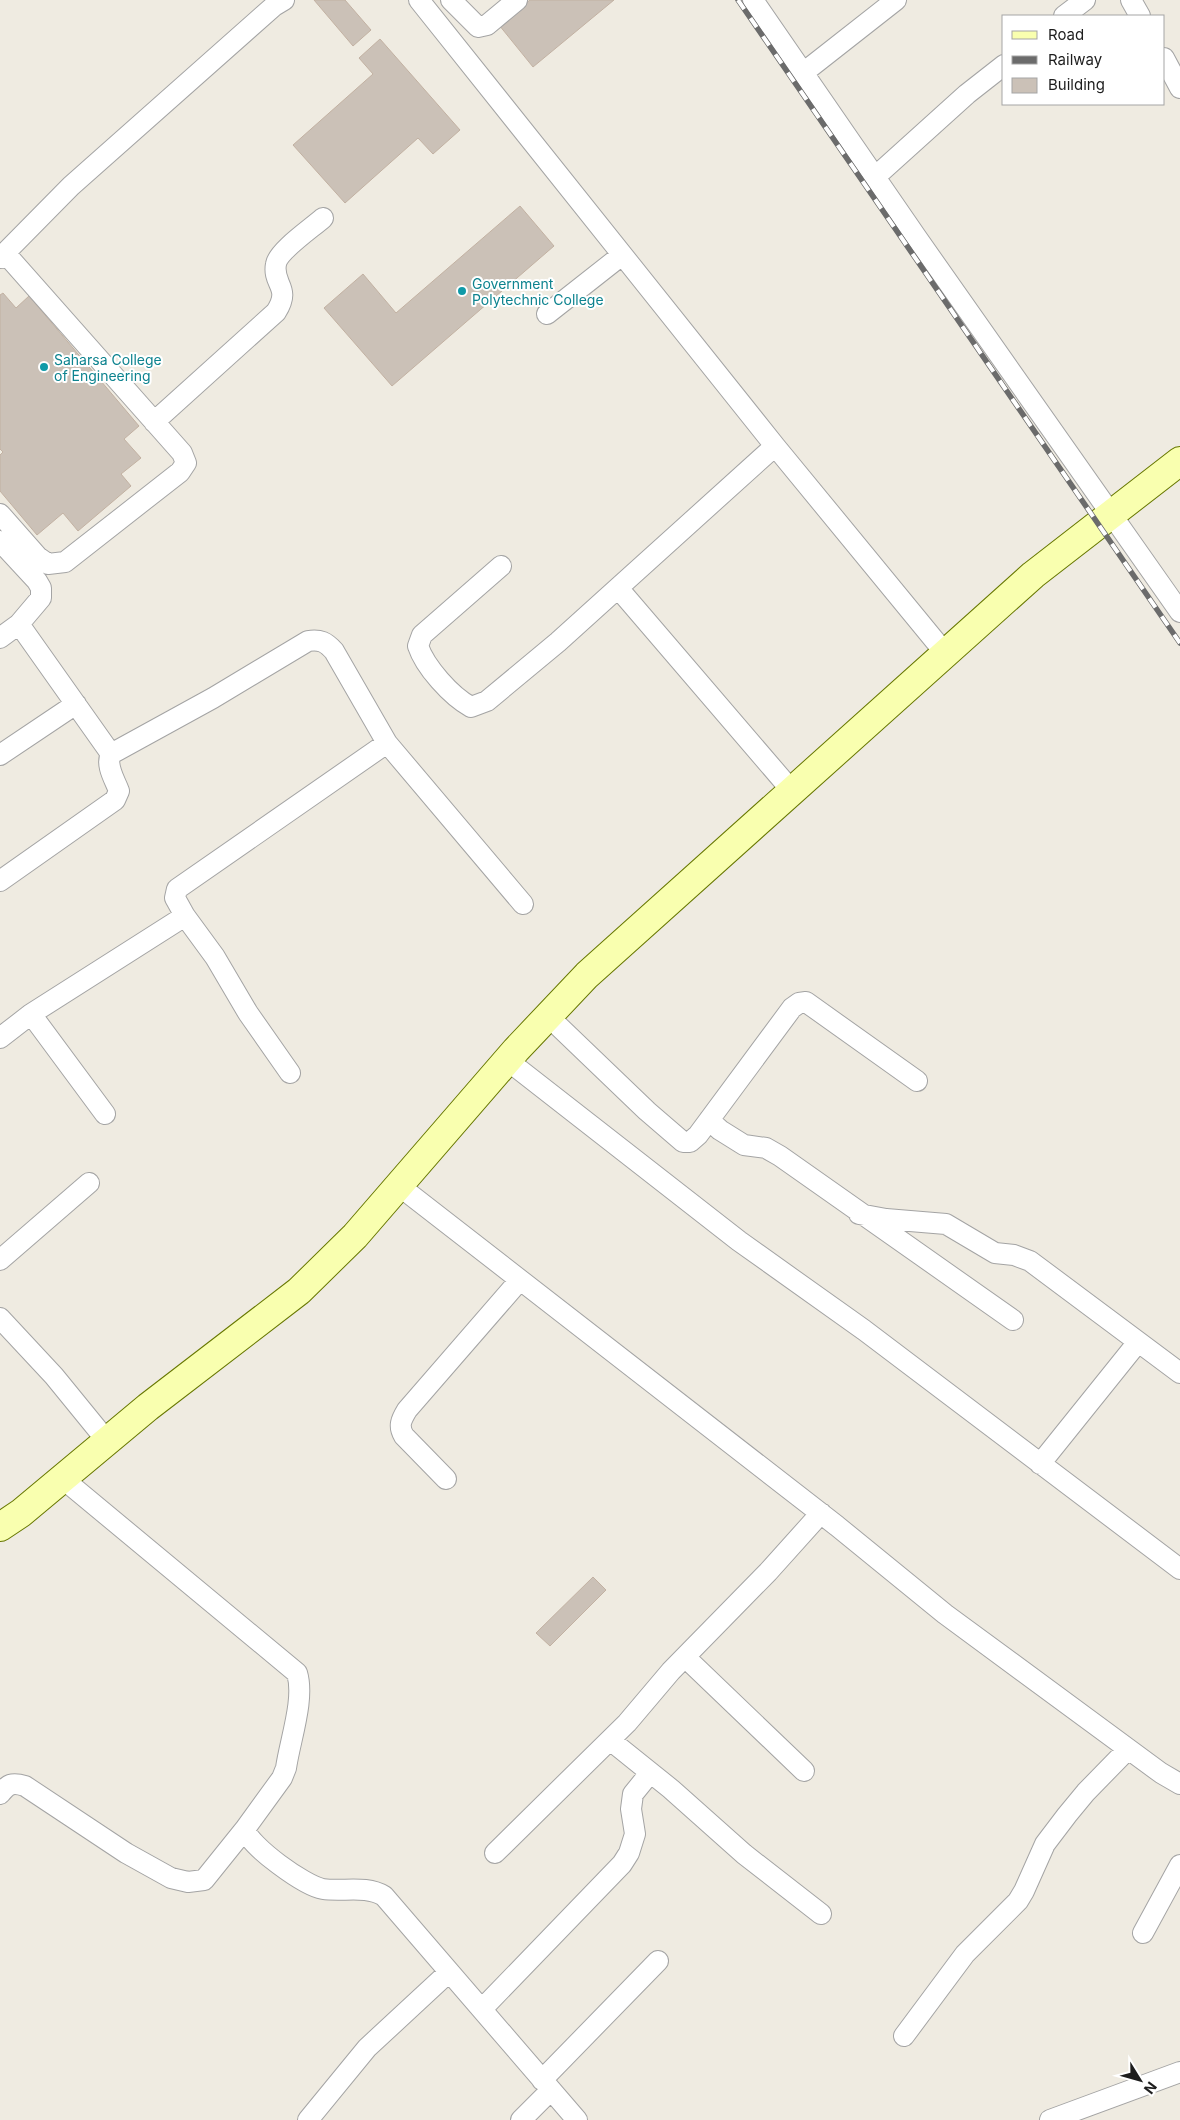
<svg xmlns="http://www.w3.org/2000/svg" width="1180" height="2120" font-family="Inter,sans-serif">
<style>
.building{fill:#cbc1b7;stroke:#c2b1a2}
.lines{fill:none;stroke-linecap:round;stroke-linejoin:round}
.minor-casing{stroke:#a4a4a4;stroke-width:22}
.secondary-casing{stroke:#677700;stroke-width:30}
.minor{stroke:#fff;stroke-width:20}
.secondary{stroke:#f9ffaf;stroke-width:28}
.rail-casing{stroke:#6b6b6b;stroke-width:5.5}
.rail{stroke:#fff;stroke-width:4;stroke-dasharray:11;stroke-linecap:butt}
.culture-dot{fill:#0f9aa8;stroke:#fff;stroke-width:2}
.labels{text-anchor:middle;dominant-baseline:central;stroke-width:4;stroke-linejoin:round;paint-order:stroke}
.culture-label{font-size:14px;fill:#0d838f;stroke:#fff;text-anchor:start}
</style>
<rect width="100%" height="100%" fill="#efebe1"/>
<path class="building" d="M314,0H345L371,30L353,46Z
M530,0H614L533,67L499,25Z
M380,39L460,130L433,154L418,138L345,203L293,145L373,74L359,58Z
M520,206L554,246L392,386L324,308L363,274L396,313Z
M3,293L16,308L29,296L139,426L124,439L141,458L121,474L131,486L78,531L63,513L37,535L0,491V455L3,452L0,449V295Z
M593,1577L606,1590L550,1646L536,1633Z"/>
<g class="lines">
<g class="minor-casing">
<path id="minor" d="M419,0L775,446L945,653
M451,0L478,27L487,25L517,0
M753,0L917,238L1180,612
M1131,0L1140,16
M1064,16L1085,0
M1164,58L1180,88
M803,73L896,0
M875,177L967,94L1004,65
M0,258L71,186L274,6L284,0
M547,314L622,255
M154,422L276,312C292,287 272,285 276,264C278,251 312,228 323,218
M0,514L38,557L48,564L65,562L180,472L186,463L182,453L5,253
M0,541L37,581L41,588V598L19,624L0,638
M501,566L422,635L418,646C425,667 451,696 471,707L487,701L558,642L775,446
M618,588L792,791
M19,624L111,754
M0,755L76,704
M0,881L115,800L119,791C115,780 105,765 111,754L213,698L308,641C320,639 326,642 334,651L387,743L523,904
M185,916L215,957L248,1013L290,1073
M31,1014L105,1114
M548,1016L647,1111L683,1142H690L698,1135L792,1008L799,1003L806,1002L917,1081
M0,1038L31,1014L185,916L175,898L177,889L387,743
M507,1060L739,1241L864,1330L1180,1569
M709,1120L720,1130L744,1145L766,1148L780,1156L1013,1320
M398,1185L837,1526L945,1614L1161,1773L1180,1784
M859,1214L886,1219L946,1224L995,1253L1014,1255L1030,1261L1180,1373
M0,1260L89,1183
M0,1318L54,1376L107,1441
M1040,1464L1138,1342
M62,1478L297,1673C305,1699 290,1740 286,1768L282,1778L245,1829C249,1846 305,1886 323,1889C343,1892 366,1885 384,1896L577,2120
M446,1479L404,1436C398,1426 401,1420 407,1410L519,1281
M685,1657L804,1771
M610,1740L671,1789L744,1854L821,1914
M0,1794C8,1784 12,1782 25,1786L126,1853L171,1878L188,1882L204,1880L245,1829
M495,1853L627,1723L671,1671L768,1572L821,1513
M1143,1933L1180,1865
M482,2009L622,1864L629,1853L635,1834L631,1809L633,1794L650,1773
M904,2036L965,1954L1018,1901L1024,1891L1045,1844L1067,1815L1086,1792L1128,1749
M542,2080L658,1961
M308,2120L367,2048L449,1972
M521,2120L551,2090
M1050,2120L1180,2072"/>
</g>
<g class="secondary-casing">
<path id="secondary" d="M0,1527L21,1513L148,1407L299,1291L355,1236L516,1050L587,975L1033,575L1180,461"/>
</g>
<use href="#minor" class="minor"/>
<use href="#secondary" class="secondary"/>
<g class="rail-casing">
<path id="rail" d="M738,0L1180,643"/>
</g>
<use href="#rail" class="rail"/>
</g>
<g class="culture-dot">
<circle cx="462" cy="291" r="5"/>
<circle cx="44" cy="367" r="5"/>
</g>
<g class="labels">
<g class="culture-label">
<text x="472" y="283">Government<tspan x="472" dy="16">Polytechnic College</tspan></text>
<text x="54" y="359">Saharsa College<tspan x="54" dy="16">of Engineering</tspan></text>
</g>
</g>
<rect x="1002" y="15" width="162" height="90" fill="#ffffff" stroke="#a5a5a5"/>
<rect x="1012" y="31" width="25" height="8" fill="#f9ffaf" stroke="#a5a5a5"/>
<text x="1048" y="40" font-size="15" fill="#1d1d1d">Road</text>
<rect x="1012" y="56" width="25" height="8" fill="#6b6b6b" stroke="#a5a5a5"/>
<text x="1048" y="65" font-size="15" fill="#1d1d1d">Railway</text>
<rect x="1012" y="78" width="25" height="15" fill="#cbc1b7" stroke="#a5a5a5"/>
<text x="1048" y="90" font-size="15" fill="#1d1d1d">Building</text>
<g transform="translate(1140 2080) rotate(127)" stroke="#ffffff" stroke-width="4" paint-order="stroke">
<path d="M0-4L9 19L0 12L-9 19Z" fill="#1d1d1d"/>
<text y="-8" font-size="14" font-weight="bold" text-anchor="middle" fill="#1d1d1d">N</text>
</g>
</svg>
